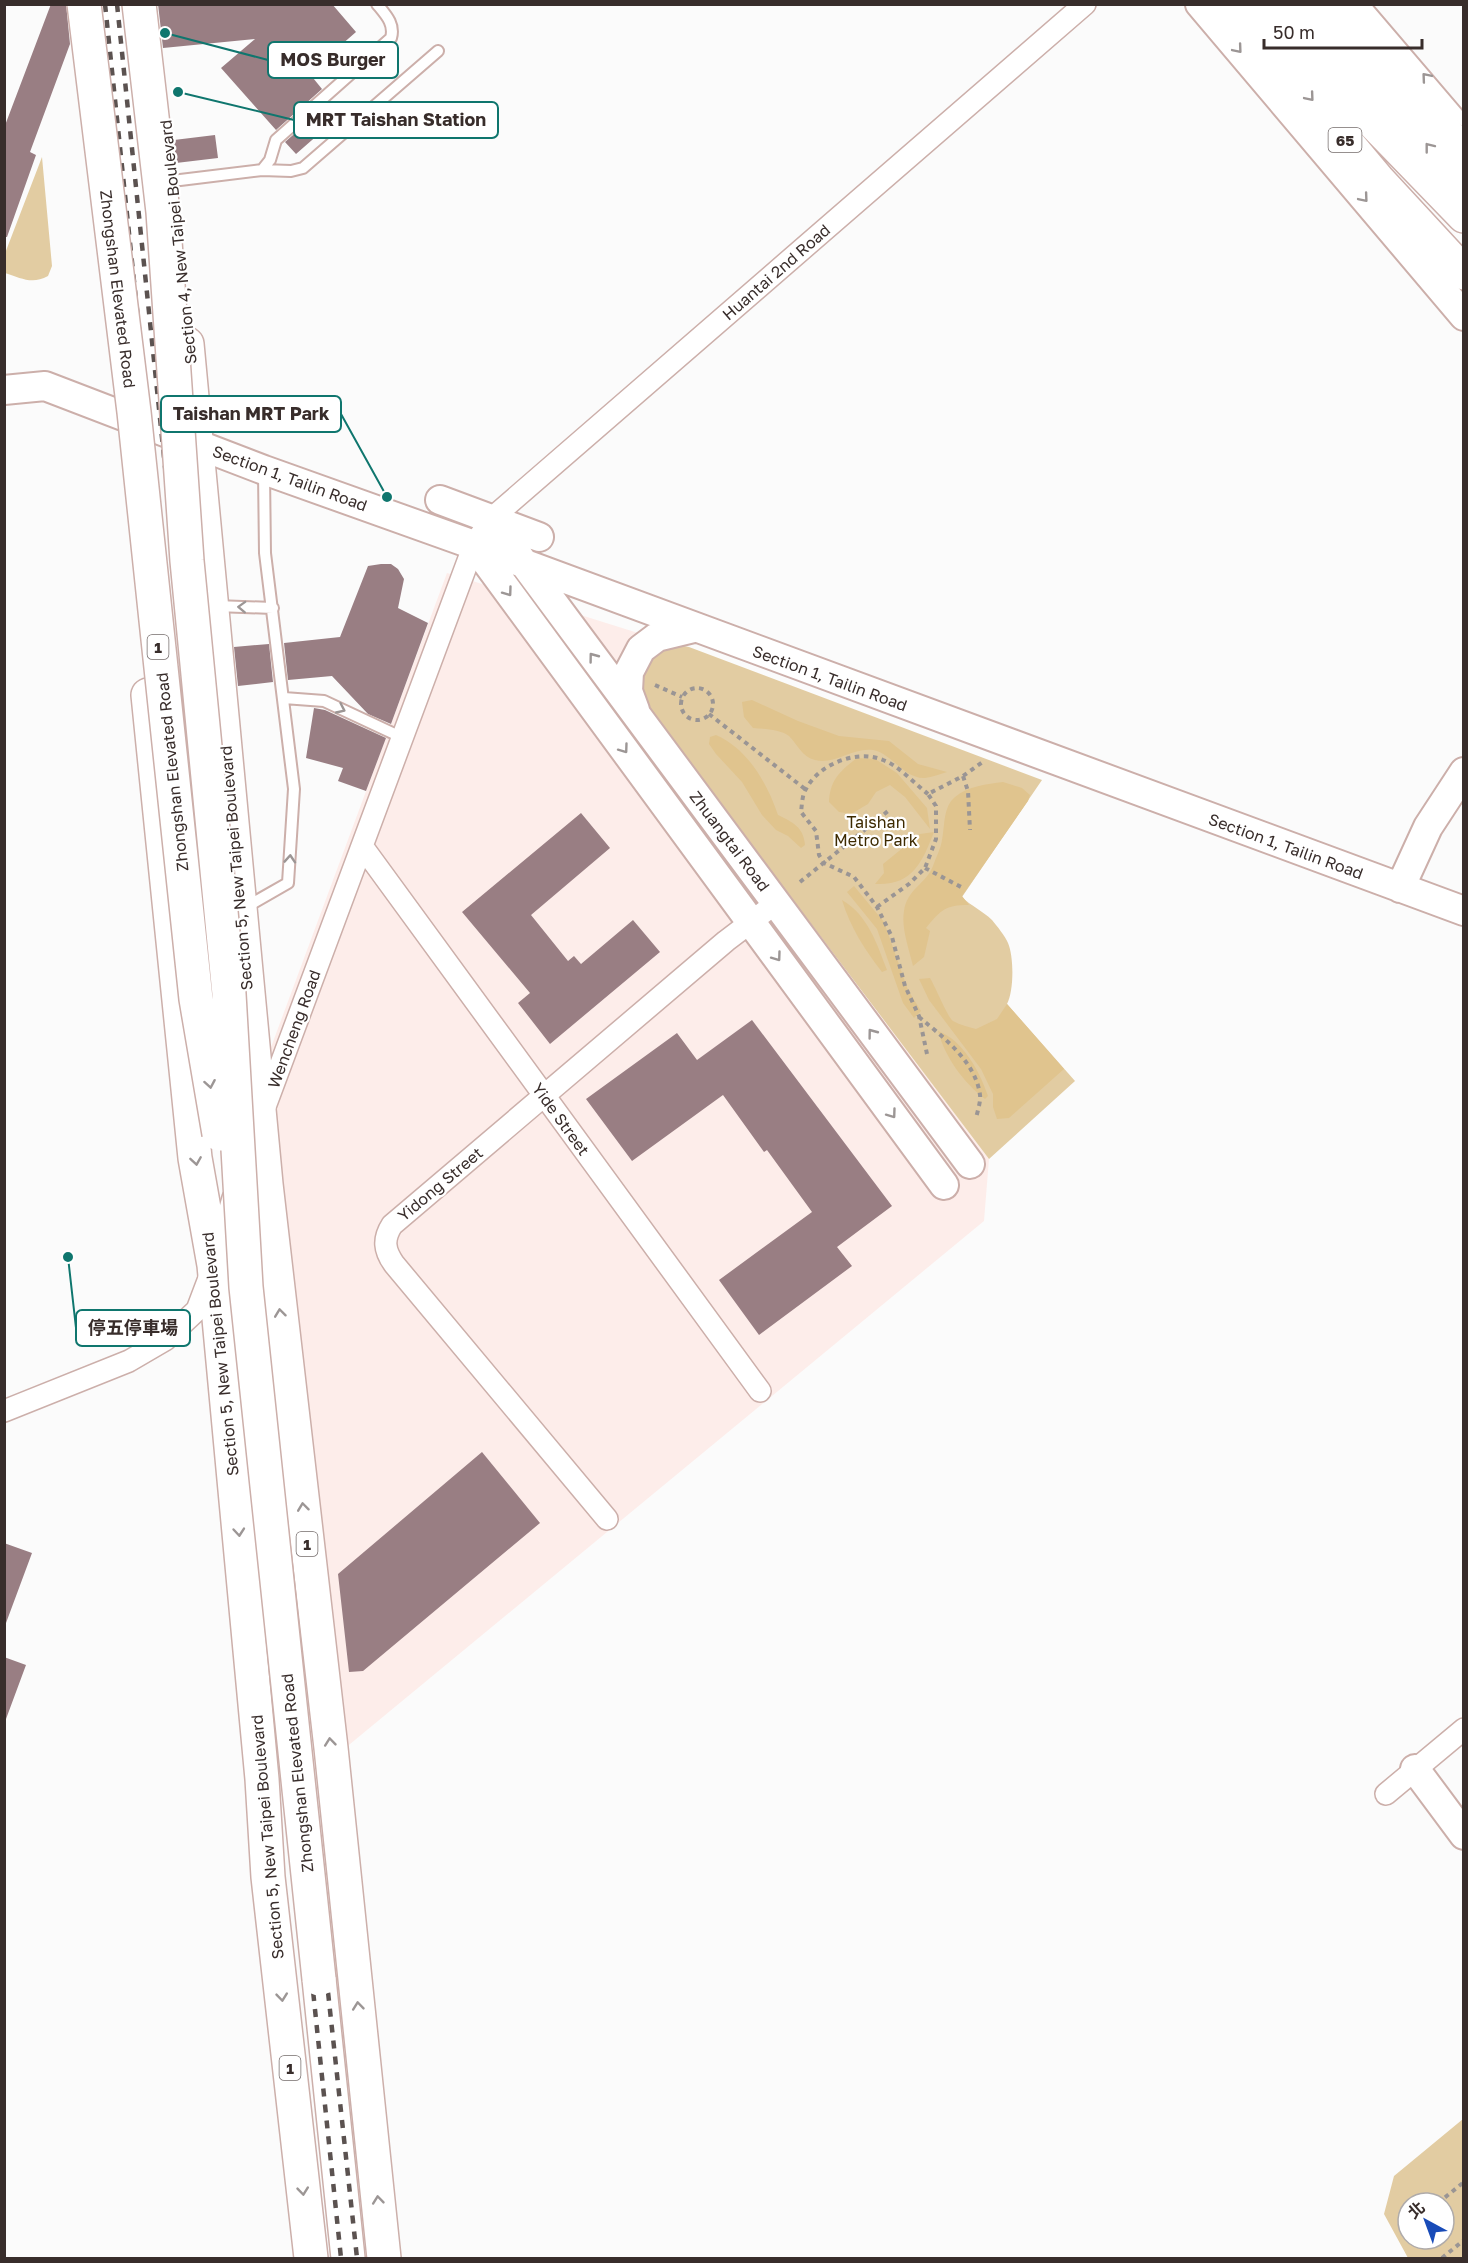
<svg xmlns="http://www.w3.org/2000/svg" width="1468" height="2263" font-family="'Golos Text','Noto Sans TC',sans-serif">
<style>
.built{fill:#fdedea}
.green{fill:#e2cca2;fill-rule:evenodd}
.forest{fill:#e0c48e}
.building{fill:#997e83}
.lines{fill:none;stroke-linecap:round;stroke-linejoin:round}
.lane-casing{stroke:#ccafaa;stroke-width:14}
.street-casing{stroke:#ccafaa;stroke-width:24}
.secondary-casing{stroke:#ccafaa;stroke-width:32}
.primary-casing{stroke:#ccafaa;stroke-width:36}
.highway-casing{stroke:#ccafaa;stroke-width:36}
.path{stroke:#9a9594;stroke-width:4;stroke-dasharray:4.5 4.5;stroke-linecap:butt}
.lane{stroke:#fff;stroke-width:10}
.street{stroke:#fff;stroke-width:21}
.secondary{stroke:#fff;stroke-width:28}
.primary{stroke:#fff;stroke-width:33}
.highway{stroke:#fff;stroke-width:33}
.rail{stroke:#5b5250;stroke-width:4.5;stroke-dasharray:8 8;stroke-linecap:butt}
.highway-bridge-casing{stroke:#ccafaa;stroke-width:36;stroke-linecap:butt}
.highway-bridge{stroke:#fff;stroke-width:33}
.oneway{stroke:#9c9695}
.labels{text-anchor:middle;dominant-baseline:central;stroke-width:4.5;stroke-linejoin:round;paint-order:stroke}
.shield{fill:#fff;stroke:#746c6b;stroke-width:1.5}
.shield-label{font-size:15px;font-weight:bold;fill:#382d2b}
.street-label{font-size:16px;fill:#382d2b;stroke:#fff}
.park-label{font-size:16px;fill:#3d2a00;stroke:#fff}
.leader{fill:none;stroke:#0f766e;stroke-width:2}
.callout-dot{fill:#0f766e;stroke:#fff;stroke-width:2}
.callout{fill:#fff;stroke:#0f766e;stroke-width:2}
.callout-label{font-size:18px;text-anchor:middle;font-weight:bold;fill:#382d2b}
</style>
<rect width="100%" height="100%" fill="#fbfbfb"/>
<path class="built" d="M447,573L670,643L644,703L989,1159L984,1221L344,1749L267,1058Z"/>
<path class="green" d="M42,157L52,266L48,276C32,285 21,278 5,273L4,256Z
M670,643L689,647L1042,780L962,897C971,906 983,911 992,920C997,926 1005,936 1008,943C1014,957 1014,991 1007,1004L1075,1081L989,1159L644,703L639,689L640,668Z
M1463,2119V2258H1408L1384,2214L1394,2176ZM1408,2203H1444V2239H1408Z"/>
<path class="forest" d="M752,700L798,721L839,736L889,741L918,764L947,772C940,774 932,777 925,778C904,779 893,754 873,750C853,747 835,765 815,760C802,757 798,745 789,736C780,729 764,729 753,728L744,717L742,702Z
M716,735C748,749 767,783 778,815C792,822 804,827 805,845L801,848L788,836L776,830L762,815L742,782L716,754L709,744L710,737Z
M857,758L875,759L897,773L927,808L930,829L905,797L890,785L876,792L868,804L851,814L839,812L829,802C830,780 840,771 857,758Z
M1003,782L1022,788L1030,795L1028,801L962,896L969,905C945,905 941,910 926,928L930,931L924,957L913,966C909,949 901,928 904,911C907,889 926,884 933,866C936,857 941,848 942,840C945,825 943,807 955,797C968,786 987,784 1003,782Z
M934,832C922,863 912,886 875,884L884,873L883,864L920,834Z
M854,886L884,922L908,990L921,1011L914,1018L903,1003L877,929L847,892Z
M842,900C868,915 877,944 887,970L882,972C865,950 850,927 842,900Z
M930,978C935,986 948,1018 953,1021C960,1025 969,1027 976,1029L997,1019L1007,1004L1064,1069L1009,1118L997,1119L993,1107V1094L981,1069L929,1000L919,979Z
M938,1031C963,1040 980,1072 988,1096L985,1099C963,1082 945,1057 938,1031Z"/>
<path class="building" d="M51,4H66L70,44L30,152L36,155L7,237H4V128Z
M158,4H332L356,32L309,73L322,89L276,130L221,68L255,39L163,48Z
M332,101L343,113L296,154L285,142Z
M215,135L218,158L176,163L174,140Z
M381,564H391L398,569L404,579L398,608L428,623L391,724L368,714L332,676L288,680L284,643L340,637L368,566Z
M269,644L273,682L238,686L234,647Z
M314,708L325,710L386,738L366,791L338,781L343,768L306,758Z
M581,813L610,848L531,915L568,961L574,956L581,964L633,920L660,952L550,1044L518,1003L530,993L462,912Z
M752,1020L892,1206L837,1247L852,1266L759,1335L719,1280L812,1212L767,1150L764,1152L723,1095L632,1161L586,1099L677,1033L697,1060Z
M482,1452L540,1523L363,1671L349,1672L338,1574Z
M4,1543L32,1553L6,1623L4,1622Z
M4,1657L26,1665L6,1719H4Z"/>
<g class="lines">
<g class="lane-casing">
<path id="lane" d="M1364,4L1464,121
M262,170L291,171L303,168L438,51
M172,181L262,170L270,160L276,140L391,38C395,24 386,15 377,4
M216,606L273,608
M284,698L324,701L401,737
M246,907L288,883L294,789L265,553L264,473"/>
</g>
<g class="street-casing">
<path id="street" d="M362,846L760,1391
M263,1112L474,545L491,519L1085,4
M4,1411L129,1361L165,1340L197,1310L214,1265L233,1198
M607,1519L394,1264C384,1250 383,1239 392,1225L726,941L776,903
M1386,1794L1464,1729"/>
</g>
<g class="secondary-casing">
<path id="secondary" d="M1200,4L1464,316
M1343,4L1417,89L1464,152
M4,390L45,386L264,470L474,545L1464,911
M440,500L539,537
M491,519L970,1164
M474,545L944,1185
M635,710L628,691L629,672L641,649L657,637L694,628
M1400,888L1428,827L1464,772
M1415,1769L1464,1835"/>
</g>
<g class="primary-casing">
<path id="primary" d="M187,344L266,1184L331,1748L384,2258
M148,695L195,1158L214,1265L262,1779L268,1877L311,2258"/>
</g>
<g class="highway-casing">
<path id="highway" d="M110,4L152,393L174,421L196,444
M1231,4L1379,181L1464,273
M1269,4L1338,86L1464,216
M1308,4L1429,147L1457,186
M319,1979L348,2258"/>
</g>
<path class="path" d="M655,685L682,697
M681 704a16 16 0 1 1 32 0a16 16 0 1 1-32 0Z
M709,714L805,789
M963,776L968,791L970,830
M925,868L963,888
M800,882L888,811
M877,907L909,884L925,868L936,839V806L928,794L963,776L984,761
M919,1017C943,1037 976,1062 980,1095C981,1102 977,1112 976,1119
M927,1054L919,1016L905,986L892,937L877,907L854,877L824,863L819,855L816,831L801,812C802,805 802,795 806,789C819,764 857,749 883,760C899,766 914,783 928,794
M1438,2203L1464,2182
M1405,2230L1408,2228
M1442,2258L1464,2240"/>
<use href="#lane" class="lane"/>
<use href="#street" class="street"/>
<use href="#secondary" class="secondary"/>
<use href="#primary" class="primary"/>
<use href="#highway" class="highway"/>
<path class="rail" d="M105,4L341,2258
M117,4L232,1112L357,2258"/>
<g class="highway-bridge-casing">
<path id="highway-bridge" d="M84,4L134,412L196,999L219,1134
M139,4L163,212L187,561L229,994L246,1287L319,1979"/>
</g>
<use href="#highway-bridge" class="highway-bridge"/>
</g>
<defs><path id="oneway-chevron" d="M-2-3.5L2.5 0L-2 3.5" fill="none" stroke-width="1.6" stroke-linecap="round" stroke-linejoin="round" transform="scale(1.5)"/></defs>
<g class="oneway">
<use href="#oneway-chevron" transform="translate(1238 49) rotate(50)"/>
<use href="#oneway-chevron" transform="translate(1426 77) rotate(-130)"/>
<use href="#oneway-chevron" transform="translate(1310 97) rotate(50)"/>
<use href="#oneway-chevron" transform="translate(1429 147) rotate(-128)"/>
<use href="#oneway-chevron" transform="translate(1364 198) rotate(50)"/>
<use href="#oneway-chevron" transform="translate(508 592) rotate(54)"/>
<use href="#oneway-chevron" transform="translate(242 607) rotate(-178)"/>
<use href="#oneway-chevron" transform="translate(593 657) rotate(-127)"/>
<use href="#oneway-chevron" transform="translate(341 709) rotate(25)"/>
<use href="#oneway-chevron" transform="translate(624 749) rotate(54)"/>
<use href="#oneway-chevron" transform="translate(290 859) rotate(-86)"/>
<use href="#oneway-chevron" transform="translate(777 957) rotate(54)"/>
<use href="#oneway-chevron" transform="translate(872 1033) rotate(-127)"/>
<use href="#oneway-chevron" transform="translate(210 1084) rotate(80)"/>
<use href="#oneway-chevron" transform="translate(892 1114) rotate(54)"/>
<use href="#oneway-chevron" transform="translate(196 1161) rotate(81)"/>
<use href="#oneway-chevron" transform="translate(280 1313) rotate(-97)"/>
<use href="#oneway-chevron" transform="translate(303 1507) rotate(-97)"/>
<use href="#oneway-chevron" transform="translate(239 1532) rotate(85)"/>
<use href="#oneway-chevron" transform="translate(330 1742) rotate(-96)"/>
<use href="#oneway-chevron" transform="translate(282 1997) rotate(84)"/>
<use href="#oneway-chevron" transform="translate(358 2006) rotate(-96)"/>
<use href="#oneway-chevron" transform="translate(303 2191) rotate(84)"/>
<use href="#oneway-chevron" transform="translate(378 2200) rotate(-96)"/>
</g>
<g class="labels">
<g class="shield">
<rect x="1328.5" y="128" width="33" height="24" rx="4.5"/>
<rect x="147.5" y="635" width="21" height="24" rx="4.5"/>
<rect x="296.5" y="1532" width="21" height="24" rx="4.5"/>
<rect x="279.5" y="2056" width="21" height="24" rx="4.5"/>
</g>
<g class="shield-label">
<text x="1345" y="140">65</text>
<text x="158" y="647">1</text>
<text x="307" y="1544">1</text>
<text x="290" y="2068">1</text>
</g>
<g class="street-label">
<text transform="translate(178 242) rotate(-96)">Section 4, New Taipei Boulevard</text>
<text transform="translate(776 272) rotate(-41)">Huantai 2nd Road</text>
<text transform="translate(118 289) rotate(83)">Zhongshan Elevated Road</text>
<text transform="translate(290 478) rotate(20)">Section 1, Tailin Road</text>
<text transform="translate(830 678) rotate(20)">Section 1, Tailin Road</text>
<text transform="translate(172 772) rotate(-96)">Zhongshan Elevated Road</text>
<text transform="translate(730 841) rotate(53)">Zhuangtai Road</text>
<text transform="translate(1286 846) rotate(20)">Section 1, Tailin Road</text>
<text transform="translate(236 868) rotate(-95)">Section 5, New Taipei Boulevard</text>
<text transform="translate(294 1029) rotate(-70)">Wencheng Road</text>
<text transform="translate(561 1119) rotate(54)">Yide Street</text>
<text transform="translate(440 1184) rotate(-40)">Yidong Street</text>
<text transform="translate(220 1354) rotate(-96)">Section 5, New Taipei Boulevard</text>
<text transform="translate(297 1773) rotate(-96)">Zhongshan Elevated Road</text>
<text transform="translate(267 1837) rotate(-95)">Section 5, New Taipei Boulevard</text>
</g>
<g class="park-label">
<text x="876" y="822">Taishan<tspan x="876" dy="18">Metro Park</tspan></text>
</g>
</g>
<path class="leader" d="M165 33L268 60M178 92L294 120M387 497L341 414M68 1257L76 1328"/>
<g class="callout-dot">
<circle cx="165" cy="33" r="6"/>
<circle cx="178" cy="92" r="6"/>
<circle cx="387" cy="497" r="6"/>
<circle cx="68" cy="1257" r="6"/>
</g>
<g class="callout">
<rect x="268" y="42" width="130" height="36" rx="6"/>
<rect x="294" y="102" width="204" height="36" rx="6"/>
<rect x="161" y="396" width="180" height="36" rx="6"/>
<rect x="76" y="1310" width="114" height="36" rx="6"/>
</g>
<g class="callout-label">
<text x="333" y="66">MOS Burger</text>
<text x="396" y="126">MRT Taishan Station</text>
<text x="251" y="420">Taishan MRT Park</text>
<text x="133" y="1334">停五停車場</text>
</g>
<rect width="1468" height="2263" fill="none" stroke="#382d2b" stroke-width="12"/>
<g transform="translate(1426 2221) rotate(319)"><circle r="28" fill="#ffffff" stroke="#afabaa" stroke-width="1.5"/>
<path d="M0-4.5L10 22L0 15L-10 22Z" fill="#184bb8"/>
<text y="-9" font-size="16" font-weight="bold" text-anchor="middle" fill="#382d2b">北</text>
</g>
<path d="M1264 39v9h158v-9" fill="none" stroke="#382d2b" stroke-width="3"/>
<text x="1273" y="39" font-size="18" fill="#382d2b" stroke="#ffffff" stroke-width="4.5" paint-order="stroke">50 m</text>
</svg>
